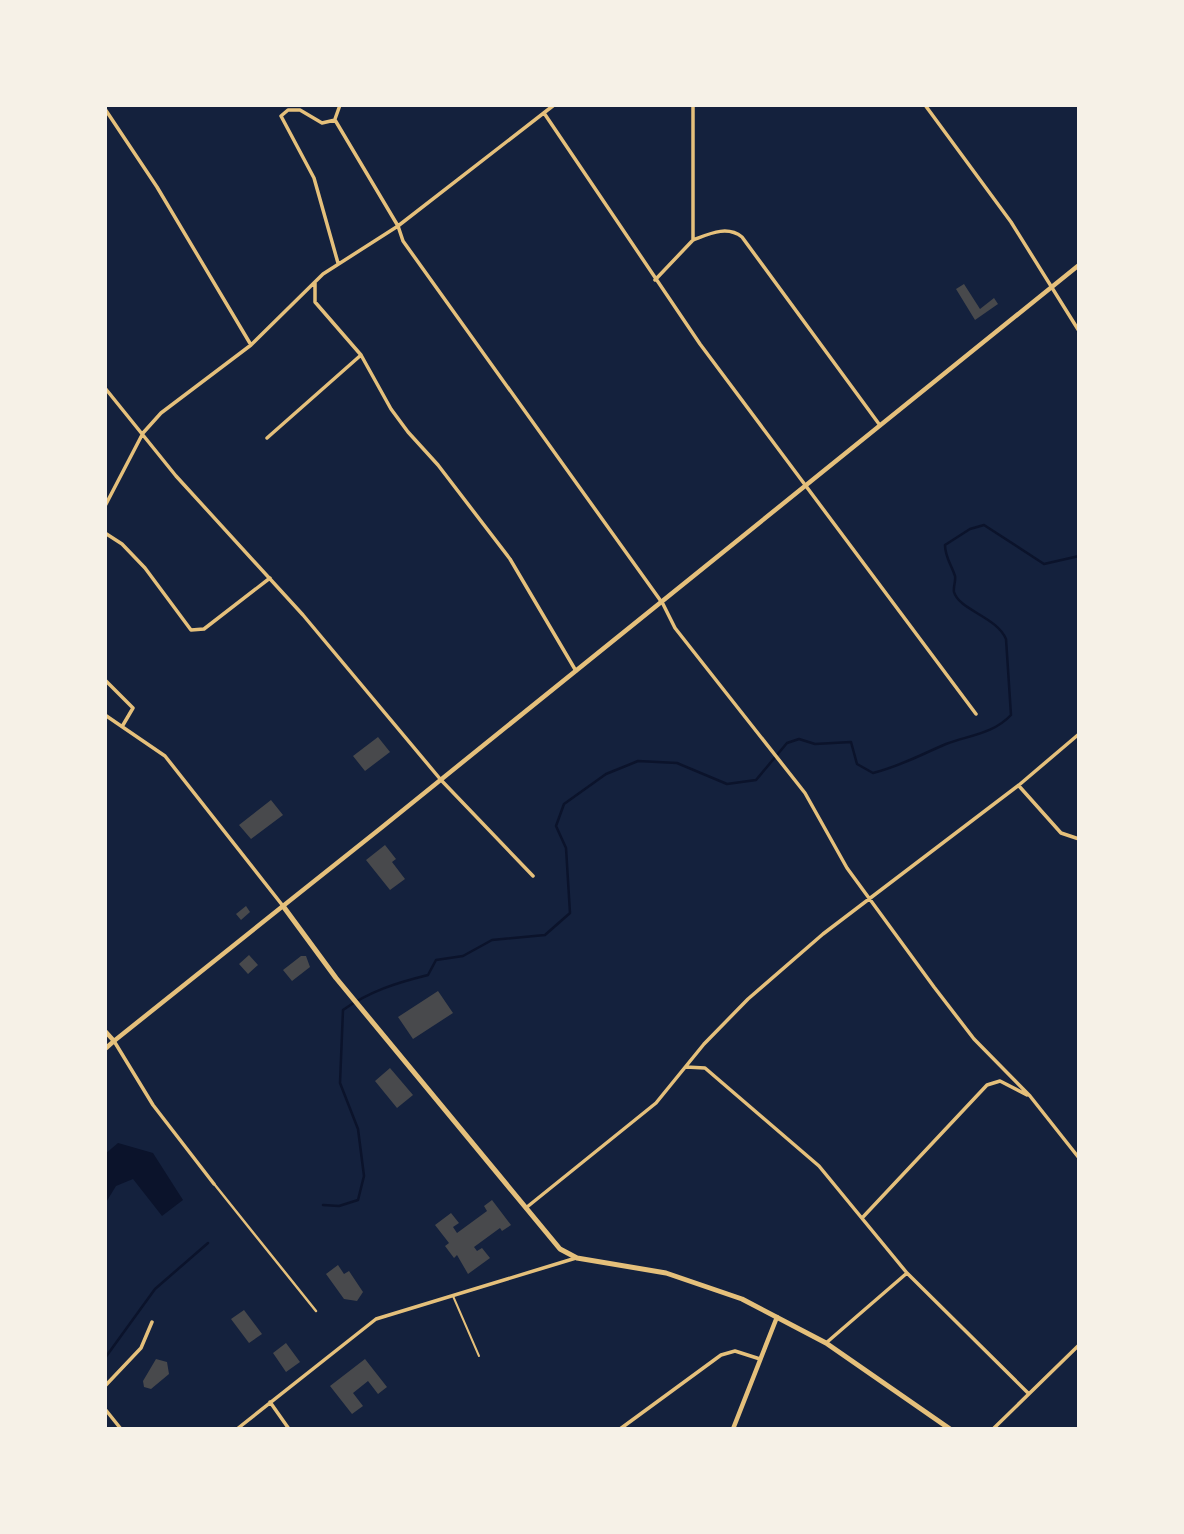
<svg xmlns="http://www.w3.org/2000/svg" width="1184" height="1534" font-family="Mulish,sans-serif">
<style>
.water{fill:#0b132b}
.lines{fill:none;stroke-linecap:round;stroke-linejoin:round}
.stream{stroke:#0b132b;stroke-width:2.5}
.building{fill:#48494c}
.service{stroke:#e5c07b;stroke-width:2}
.pedestrian{stroke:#e5c07b;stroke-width:2.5}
.minor{stroke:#e5c07b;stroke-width:3.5}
.tertiary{stroke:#e5c07b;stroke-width:4.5}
.secondary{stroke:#e5c07b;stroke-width:4.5}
.primary{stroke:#e5c07b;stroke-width:5}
</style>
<rect width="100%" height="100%" fill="#14213d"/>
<path class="water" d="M118,1143L153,1153L183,1200L162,1216L133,1179L116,1186L105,1204V1154Z"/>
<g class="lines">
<path class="stream" d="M323,1205L339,1206L358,1200L364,1176L358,1129L340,1083L343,1010C370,991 396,983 428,975L436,960L463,956L492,940L545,935L570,913L566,848L556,826L564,804L606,774L638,761L677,763L727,784L756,780L787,743L799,739L815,744L851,742L857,764L873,773C901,766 920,755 946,744C970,735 993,734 1011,715L1006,639C997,617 959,610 954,592C953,587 956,581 955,576C951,564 945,557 945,545L970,529L984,525L1044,564L1079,556
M105,1358L155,1289L208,1243"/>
</g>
<path class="building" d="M964,284L980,309L994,298L998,304L975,320L956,289Z
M378,737L390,752L365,771L353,756Z
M271,800L283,815L251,839L239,825Z
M385,845L396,859L392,862L405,879L390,890L366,860Z
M246,906L250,912L241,920L236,914Z
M249,955L258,965L248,974L239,964Z
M301,956H306L310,967L292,981L283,970Z
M438,991L453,1013L413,1039L398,1017Z
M390,1068L413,1095L397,1108L375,1081Z
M492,1200L511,1225L502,1231L500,1228L474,1247L477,1251L482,1248L490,1258L468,1274L457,1255L454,1258L445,1246L449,1243L435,1225L451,1213L459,1223L453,1227L457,1233L487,1211L484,1206Z
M338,1265L344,1274L349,1271L363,1292L357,1301L344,1299L326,1274Z
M244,1310L262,1334L249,1343L231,1319Z
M286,1343L300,1362L286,1372L273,1353Z
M156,1359L167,1362L169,1374L151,1389L144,1387L143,1381Z
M365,1359L387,1387L378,1394L368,1381L353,1393L363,1406L352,1414L330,1386Z"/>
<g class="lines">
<path class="service" d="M453,1296L479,1356"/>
<path class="pedestrian" d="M215,1185L316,1311"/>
<path class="minor" d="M925,105L1011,222L1079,331
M105,109L157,187L251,345
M544,113L700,344L976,714
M335,119L340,105
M335,120L398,226L403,241L663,604L675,628L805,793L847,868L934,987L974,1039L1030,1096L1079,1158
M335,120L322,123L300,110H288L281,116L314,178L338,263
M693,240C709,234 727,225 742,237L879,424
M655,280L693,240V105
M315,283V302L361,355L391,409L408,432L438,465L510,559L576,671
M105,388L176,476L303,615L441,780L533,876
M267,438L361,355
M105,506L143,433L161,413L251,345L323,274L398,226L554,105
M105,533L122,544L145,568L191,630L204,629L270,578
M105,680L133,708L123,725
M105,715L165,756L283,906
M1019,786L1061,833L1079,839
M114,1041L153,1105L214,1184
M686,1067L705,1068L819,1166L907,1273L1028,1393
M527,1207L656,1103L704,1044L748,999L823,934L1019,785L1079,734
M863,1217L987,1085L1000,1081L1027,1095
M826,1343L907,1273
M105,1386L141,1348L152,1322
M270,1402L289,1429
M105,1409L121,1429
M237,1429L376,1319L576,1258
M620,1429L721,1355L735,1351L760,1359
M993,1429L1079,1345"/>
<path class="tertiary" d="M283,906C550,694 814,478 1079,265
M105,1049L114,1041
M733,1429L777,1317"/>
<path class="secondary" d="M105,1031L114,1041L283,906"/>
<path class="primary" d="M283,906L336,978L560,1249L577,1258L666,1273L742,1299L826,1343L950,1429"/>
</g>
<rect width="1184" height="1534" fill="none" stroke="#f6f1e7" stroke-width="214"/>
</svg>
